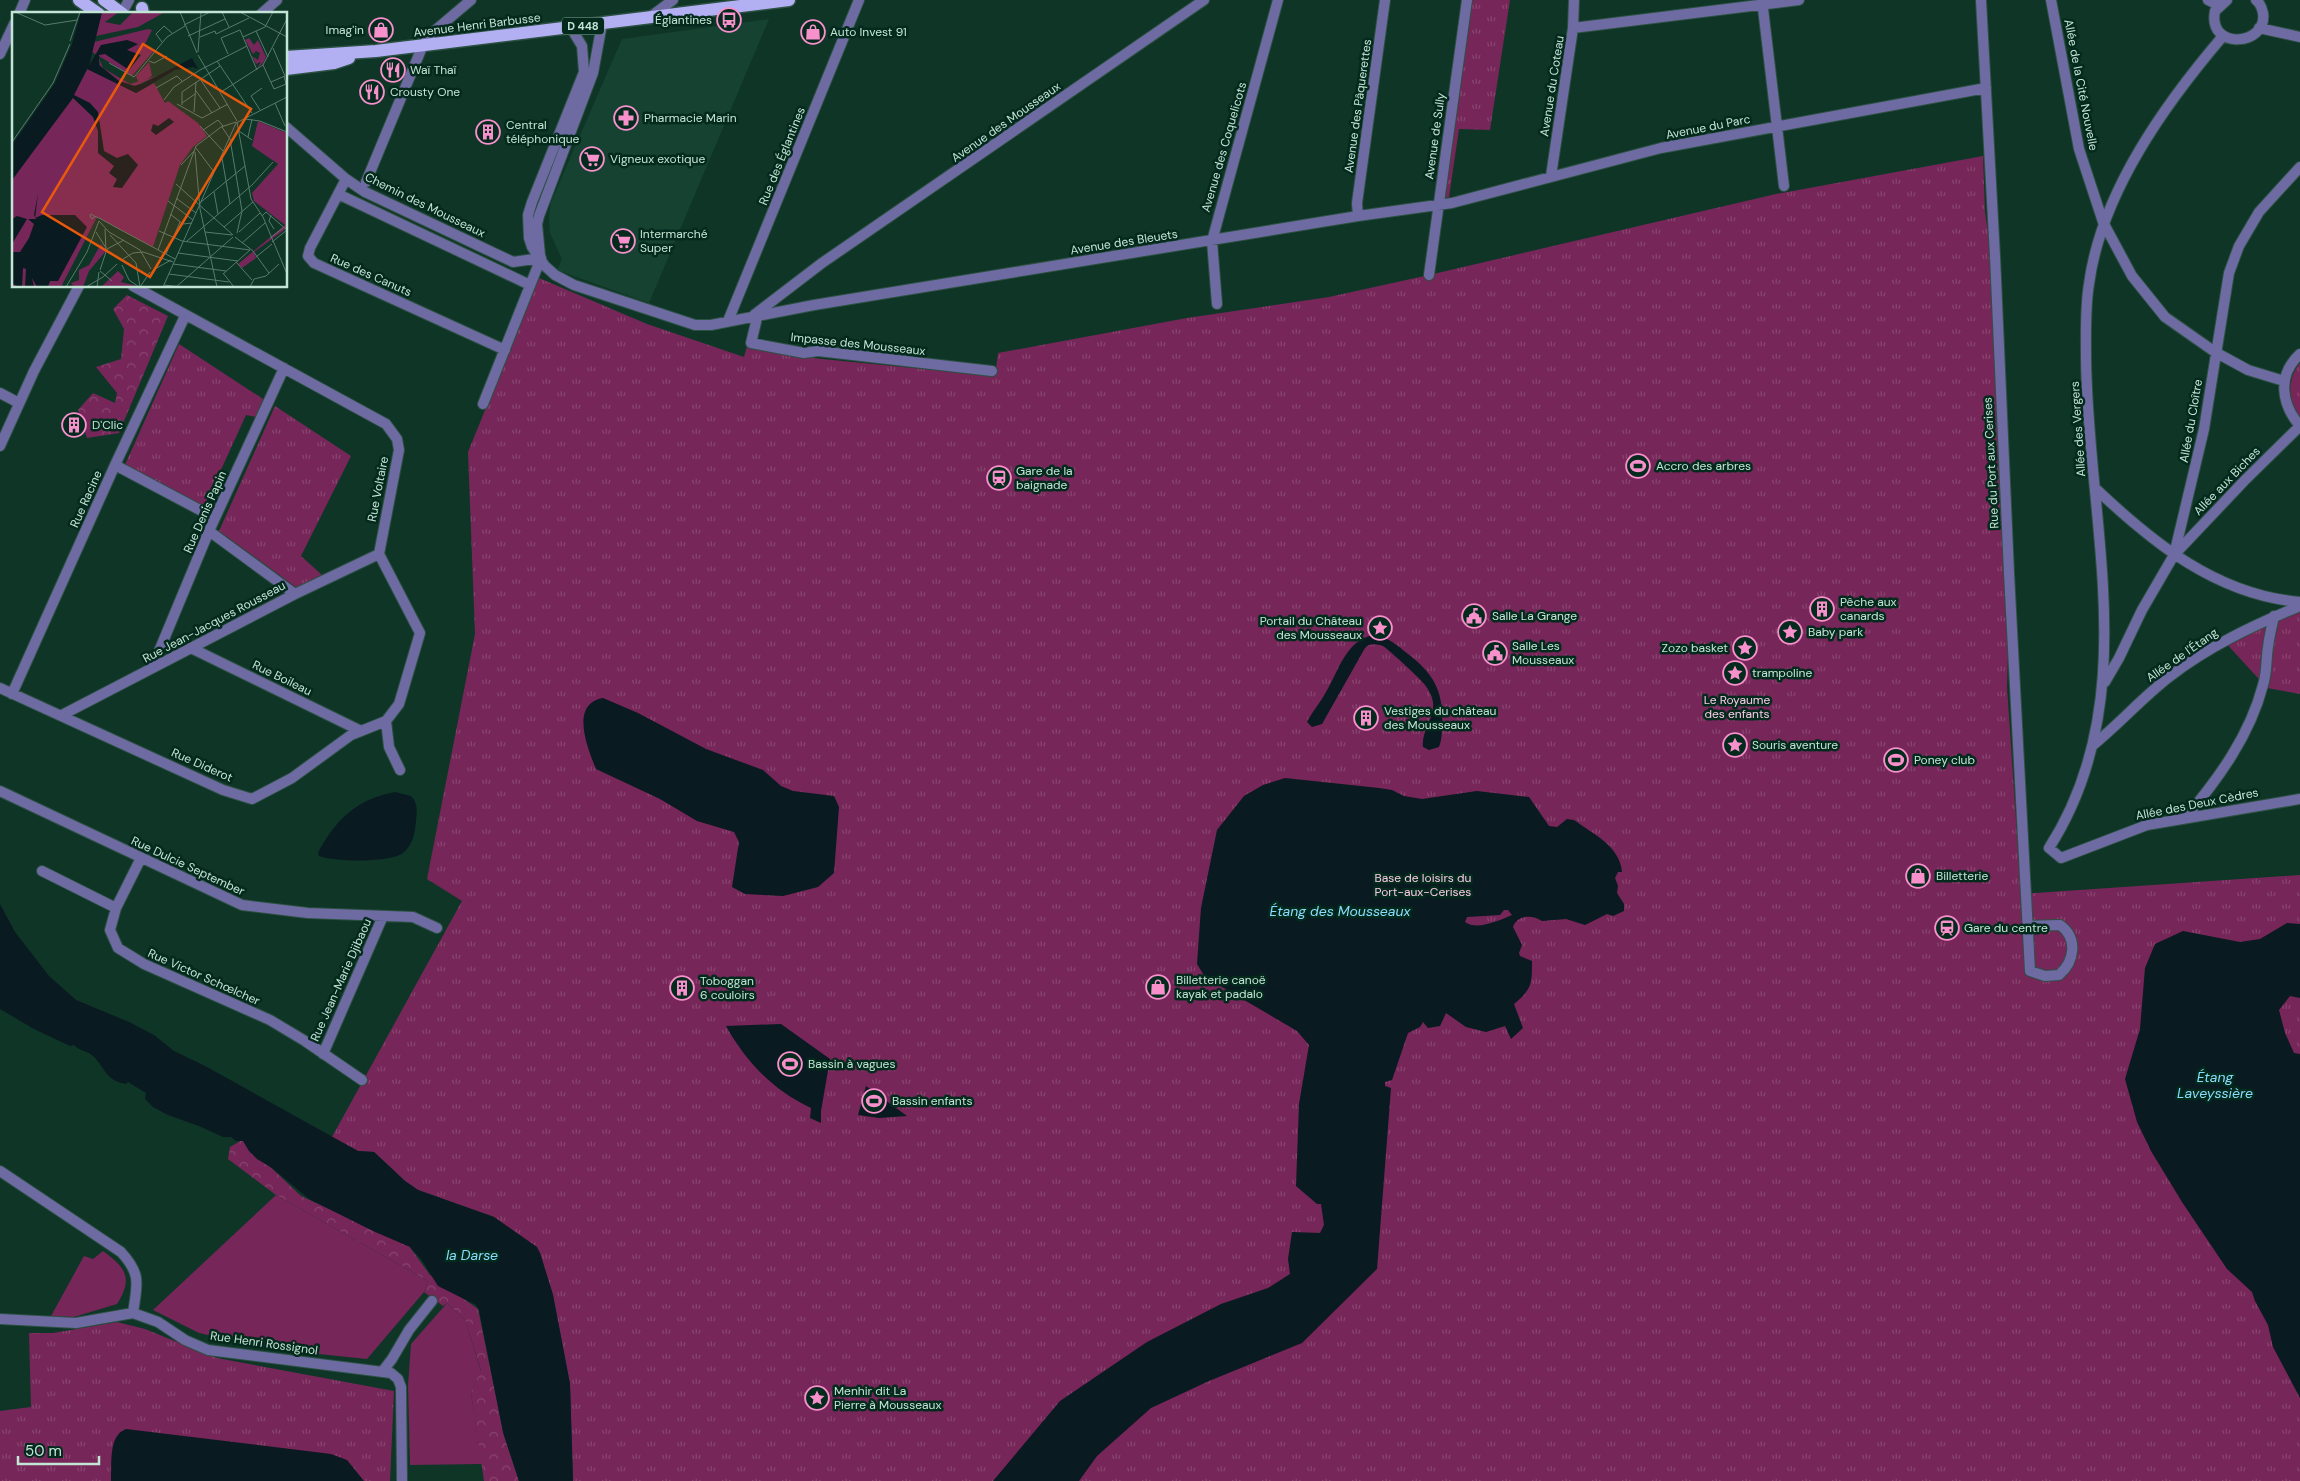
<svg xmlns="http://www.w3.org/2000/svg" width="2300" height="1481" font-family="'DM Sans',sans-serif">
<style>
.built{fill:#164232}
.grass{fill:#762659}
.forest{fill:url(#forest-crowns)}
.park{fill:url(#park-tufts)}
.water{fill:#091a20;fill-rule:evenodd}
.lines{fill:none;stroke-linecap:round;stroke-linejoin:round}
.minor-casing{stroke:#2c5143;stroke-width:12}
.tertiary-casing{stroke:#2c5143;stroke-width:12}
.primary-casing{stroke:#2c5143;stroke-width:15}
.minor{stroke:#6e6ba2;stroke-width:10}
.tertiary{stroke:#6e6ba2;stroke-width:10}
.primary{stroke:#b2b0f3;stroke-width:12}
.labels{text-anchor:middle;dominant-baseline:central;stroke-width:5;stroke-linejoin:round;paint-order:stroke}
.shield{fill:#042a1d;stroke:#8aad9e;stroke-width:1}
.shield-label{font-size:11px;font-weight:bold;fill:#c3e5d5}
.poi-label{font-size:12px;fill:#c3e5d5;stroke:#042a1d;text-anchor:start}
.street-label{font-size:12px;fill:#c3e5d5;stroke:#042a1d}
.park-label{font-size:12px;fill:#fbcbe5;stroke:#042a1d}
.water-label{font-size:14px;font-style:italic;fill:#88ddfe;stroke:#042a1d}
.inset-road{fill:none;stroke:#577b6d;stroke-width:1}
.view{fill:#e8590c;fill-opacity:0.15;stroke:#e8590c;stroke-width:2.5}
.inset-edge{fill:none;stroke:#c3e5d5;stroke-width:2.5}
</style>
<defs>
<pattern id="forest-crowns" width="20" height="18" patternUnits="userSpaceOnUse" patternTransform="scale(1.25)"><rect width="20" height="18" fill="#762659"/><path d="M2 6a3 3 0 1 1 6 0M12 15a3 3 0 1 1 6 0" fill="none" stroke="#884570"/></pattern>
<pattern id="park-tufts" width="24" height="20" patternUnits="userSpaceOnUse" patternTransform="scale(1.25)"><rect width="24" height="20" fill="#762659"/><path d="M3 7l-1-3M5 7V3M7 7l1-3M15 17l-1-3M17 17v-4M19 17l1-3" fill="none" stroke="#884570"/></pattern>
</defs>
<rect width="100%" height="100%" fill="#0f3527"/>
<path class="built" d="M769,19L649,303L557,270L562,259L550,233L549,218L551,202L622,39Z"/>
<path class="grass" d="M276,1195L428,1281L424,1292L367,1359L270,1349L199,1333L153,1310Z
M103,1251C125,1267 134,1278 117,1304L74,1317L51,1316L84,1256L93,1259Z
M447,1303L465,1320L481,1371L471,1393L482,1464L410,1465L408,1385L411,1344Z"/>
<path class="forest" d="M127,295L168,316L119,433L87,438L78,410L93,393L115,403L117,393L96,367L121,359L124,329L113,309Z
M242,1140L301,1196L409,1246L430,1275L478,1309L504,1436L519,1481H484L471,1393L481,1370L465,1320L447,1303L443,1306L424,1292L428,1281L276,1195L228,1159L230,1147Z"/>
<path class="park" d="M1472,0H1510L1490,130L1459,129L1449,197L1443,199Z
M1983,156L1985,212L2004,335L2011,548L2007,687L2021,894L2300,875V1481H573L570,1384L553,1295L540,1253L536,1247L494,1217L418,1190L405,1181L374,1152L358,1151L332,1137L462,901L427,879L475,634L468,452L539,278L647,324L744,357L747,346L812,358L995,376L998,353L1187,318L1329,297L1429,275L1776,194Z
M179,344L263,399L256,417L246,415L204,507L124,467Z
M2300,363V417C2287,401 2287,379 2300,363Z
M275,406L351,456L301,556L322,575L297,588L219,531Z
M2300,606V694L2267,688L2224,641Z
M117,1322L145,1329L217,1358L394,1391L390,1481H0V1411L31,1407L29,1333H53Z"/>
<path class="water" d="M1373,635C1385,636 1393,642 1403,650C1431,671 1444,688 1442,724C1442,732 1442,739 1439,747L1429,750L1423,747C1421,731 1435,718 1433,702C1432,696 1429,690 1425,685C1422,680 1387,648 1383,646C1377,644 1369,643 1365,648L1322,724L1312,727L1307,722C1312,712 1320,703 1326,692C1339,671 1345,641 1373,635Z
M603,698L638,713L706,749L763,770L781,786L793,791L834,796L839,807L834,873L818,887L783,896L745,894L732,887L739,842L734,832L697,821L660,799L596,769C588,749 569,704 603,698Z
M1285,778L1379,788L1392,790L1404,796L1422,799L1477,791L1529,797L1549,826L1557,827L1567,819L1574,820C1593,834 1620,846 1622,872H1618L1615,878L1618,886L1617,893L1624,904V911L1613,916L1607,914L1585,925L1566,919L1542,921C1532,914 1517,915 1513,927L1522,945L1519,953L1520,956L1532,961C1532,984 1532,989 1514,1004L1523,1028L1511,1039L1505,1026L1486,1032L1466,1027L1446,1013L1440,1026L1428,1028L1423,1022L1420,1027L1408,1033L1392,1080L1385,1082V1086L1391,1088L1377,1269L1302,1343L1209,1381L1151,1408L1097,1456L1079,1481H993L1060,1401L1147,1342L1221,1304L1268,1288L1290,1274L1288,1259L1292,1232L1320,1233L1324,1225L1321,1204H1317L1296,1186L1299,1104L1309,1045L1297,1031L1205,977L1197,964L1201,908L1217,830L1244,796L1263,785ZM1504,910H1508L1512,915C1500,920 1477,931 1465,922L1467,917L1500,915Z
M395,792L411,796C418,803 417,812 416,821C415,833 413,845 403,853C390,863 335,862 319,856L318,853C335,820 357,799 395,792Z
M0,904L15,932L49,976L76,1000L129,1022L154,1035L174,1051L207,1067L358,1151L374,1152L405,1181L418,1190L494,1217L537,1247L540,1253L553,1295L570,1384L573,1481H519L503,1432L479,1310L476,1305L438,1286L421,1259L410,1247L373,1231L309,1199L272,1168L257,1159L249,1151L243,1141H236L231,1137H223L199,1126L168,1115L153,1107L145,1099L146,1093L128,1082L126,1084C106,1081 105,1068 94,1057C88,1050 80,1052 74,1045L70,1046L34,1029L0,1009Z
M2287,923L2300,924V998L2290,996L2279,1010L2285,1033L2294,1053L2300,1054V1398L2273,1347L2268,1325L2255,1301L2252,1292L2227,1269L2182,1202L2151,1151L2137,1122L2125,1079L2140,1029L2145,968L2155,944L2183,931L2240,942L2260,939Z
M781,1024L830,1059L821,1111V1123L810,1118L811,1108C773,1090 746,1062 726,1026Z
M866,1086L907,1116L879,1118L858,1115Z
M126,1429L331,1454L347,1460L364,1481H111C112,1465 108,1435 126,1429Z"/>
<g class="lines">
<g class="minor-casing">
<path id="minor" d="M1762,0L1784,186
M1981,0L1995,256L2009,573L2030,971L2045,976L2059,975C2075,961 2078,938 2060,925L2028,926
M2051,0L2079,149L2103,222L2132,276L2165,317L2215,352L2248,370L2284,381
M2208,0L2218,5
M2227,0L2215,11C2207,51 2268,46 2263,13C2262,8 2260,3 2256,0
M122,13L129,0
M19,14L25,0
M261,14L277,0
M650,17L673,0
M571,28L582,46L584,72L532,202L528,215L529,238L532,247L545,266L555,275L574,285L695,325H711L814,305L1358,216L1452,203L1661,148L1986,88
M1573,28L1799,0
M2259,28L2300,37
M2223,36C2165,104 2101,193 2089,284C2085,308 2086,333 2086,357C2087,521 2145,699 2049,848L2061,858L2147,825L2300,799
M0,54L14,24
M286,127L346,179L365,192L513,262L541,258
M1551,176L1573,28L1574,0
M346,179L310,248L308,256L314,263L505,350
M366,182L423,45L432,33L471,0
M338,194L530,285
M1358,216L1357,203L1385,0
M540,255L537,224L539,216L593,73L602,24
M1429,275L1467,0
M133,286L386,424L397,439L399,450L379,554L420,633L399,704L386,721L389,747L400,770
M1217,304L1212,241L1278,0
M758,314L751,343L804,353L818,351L992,371
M754,315L822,263L1204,0
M728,321L859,0
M2300,354C2277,375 2281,404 2300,426
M0,393L19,403
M483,404L541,258
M115,465L215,518
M2095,488C2153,543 2217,595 2300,602
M209,531L295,594
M2174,555L2245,480L2300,426
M191,648L361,731
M152,668L209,531L284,368
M2105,682L2119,658L2142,610L2174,555L2204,429L2229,273L2239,246L2259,212L2300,167
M0,688L223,790L252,799L292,778L351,735L386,721
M12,694L115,465L185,316
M62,715L295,594L379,554
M2092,746C2119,724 2142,698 2169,677C2209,646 2254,625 2300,606
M0,791L242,905L308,913L413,917L437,928
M2186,817C2219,778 2250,735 2263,685C2267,673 2266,659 2268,647C2269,637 2272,626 2274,616
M141,858L116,908L110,930L118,948L144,964L270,1020L305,1041L362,1080
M42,871L116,908
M323,1054L383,916
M0,1171L121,1252C142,1275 137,1284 133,1313
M0,1319L76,1323L133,1313L158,1322L185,1340L208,1350L391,1373L398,1379L401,1387L402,1481
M382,1372L392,1359L409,1330L432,1301"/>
</g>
<g class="tertiary-casing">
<path id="tertiary" d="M0,446L34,371L79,286"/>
</g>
<g class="primary-casing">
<path id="primary" d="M79,0L99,14
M104,0L123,14
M142,8L143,14
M286,57L376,51L789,0
M286,69L334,63L349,58"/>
</g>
<use href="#minor" class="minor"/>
<use href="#tertiary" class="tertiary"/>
<use href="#primary" class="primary"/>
</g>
<defs>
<g id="bus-ring" transform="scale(1.25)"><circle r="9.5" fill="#042a1d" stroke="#f890cc" stroke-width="1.5"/><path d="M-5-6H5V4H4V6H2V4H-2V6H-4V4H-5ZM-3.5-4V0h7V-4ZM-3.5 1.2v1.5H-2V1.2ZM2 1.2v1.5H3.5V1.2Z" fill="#f890cc"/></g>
<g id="shop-ring" transform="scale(1.25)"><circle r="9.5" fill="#042a1d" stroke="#f890cc" stroke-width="1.5"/><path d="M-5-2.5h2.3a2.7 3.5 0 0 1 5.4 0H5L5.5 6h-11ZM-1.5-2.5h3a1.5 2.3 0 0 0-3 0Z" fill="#f890cc"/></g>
<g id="restaurant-ring" transform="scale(1.25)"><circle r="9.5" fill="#042a1d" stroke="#f890cc" stroke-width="1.5"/><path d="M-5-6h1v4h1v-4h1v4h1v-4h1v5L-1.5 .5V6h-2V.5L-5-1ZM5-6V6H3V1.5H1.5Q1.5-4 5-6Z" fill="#f890cc"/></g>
<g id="pharmacy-ring" transform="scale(1.25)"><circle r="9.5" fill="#042a1d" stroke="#f890cc" stroke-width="1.5"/><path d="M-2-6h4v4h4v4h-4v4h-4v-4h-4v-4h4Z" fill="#f890cc"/></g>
<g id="building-ring" transform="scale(1.25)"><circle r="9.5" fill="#042a1d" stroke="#f890cc" stroke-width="1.5"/><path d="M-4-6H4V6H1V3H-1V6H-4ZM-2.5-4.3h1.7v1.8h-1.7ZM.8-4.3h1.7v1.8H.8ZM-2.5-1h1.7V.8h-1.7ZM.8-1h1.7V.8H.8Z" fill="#f890cc"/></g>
<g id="supermarket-ring" transform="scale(1.25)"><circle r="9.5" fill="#042a1d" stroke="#f890cc" stroke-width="1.5"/><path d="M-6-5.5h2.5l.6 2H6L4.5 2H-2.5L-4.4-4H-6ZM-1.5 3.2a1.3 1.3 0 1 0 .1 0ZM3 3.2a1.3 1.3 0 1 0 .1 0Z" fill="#f890cc"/></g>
<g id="stadium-ring" transform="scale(1.25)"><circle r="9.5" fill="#042a1d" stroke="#f890cc" stroke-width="1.5"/><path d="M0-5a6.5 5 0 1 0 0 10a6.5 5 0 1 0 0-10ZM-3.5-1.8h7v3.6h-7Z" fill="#f890cc"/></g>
<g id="station-ring" transform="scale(1.25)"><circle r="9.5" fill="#042a1d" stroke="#f890cc" stroke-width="1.5"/><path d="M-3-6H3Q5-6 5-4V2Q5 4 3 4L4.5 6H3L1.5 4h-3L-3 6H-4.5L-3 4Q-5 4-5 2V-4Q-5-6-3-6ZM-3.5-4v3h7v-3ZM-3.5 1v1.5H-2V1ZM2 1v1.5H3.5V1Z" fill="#f890cc"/></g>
<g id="civic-ring" transform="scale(1.25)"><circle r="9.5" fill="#042a1d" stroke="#f890cc" stroke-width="1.5"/><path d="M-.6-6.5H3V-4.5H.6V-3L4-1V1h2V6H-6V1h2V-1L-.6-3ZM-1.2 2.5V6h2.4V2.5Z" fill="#f890cc"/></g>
<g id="sight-ring" transform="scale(1.25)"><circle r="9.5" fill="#042a1d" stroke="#f890cc" stroke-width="1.5"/><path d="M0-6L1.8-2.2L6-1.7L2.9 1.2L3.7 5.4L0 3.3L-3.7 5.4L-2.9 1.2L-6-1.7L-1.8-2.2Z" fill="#f890cc"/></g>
</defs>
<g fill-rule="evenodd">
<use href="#bus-ring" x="729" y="20"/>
<use href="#shop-ring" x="381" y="30"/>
<use href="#shop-ring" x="813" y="32"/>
<use href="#restaurant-ring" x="393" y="70"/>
<use href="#restaurant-ring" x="372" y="92"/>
<use href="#pharmacy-ring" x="626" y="118"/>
<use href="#building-ring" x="488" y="132"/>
<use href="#supermarket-ring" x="592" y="159"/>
<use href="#supermarket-ring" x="623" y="241"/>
<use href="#building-ring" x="74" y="425"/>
<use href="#stadium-ring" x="1638" y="466"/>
<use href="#station-ring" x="999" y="478"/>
<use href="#building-ring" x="1822" y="609"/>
<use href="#civic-ring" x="1474" y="616"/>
<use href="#sight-ring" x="1380" y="628"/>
<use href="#sight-ring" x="1790" y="632"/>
<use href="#sight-ring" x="1745" y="648"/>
<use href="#civic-ring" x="1495" y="653"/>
<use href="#sight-ring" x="1735" y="673"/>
<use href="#building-ring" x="1366" y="718"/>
<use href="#sight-ring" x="1735" y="745"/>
<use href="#stadium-ring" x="1896" y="760"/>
<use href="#shop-ring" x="1918" y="876"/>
<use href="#station-ring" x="1947" y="928"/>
<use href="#shop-ring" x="1158" y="987"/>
<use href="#building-ring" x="682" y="988"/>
<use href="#stadium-ring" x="790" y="1064"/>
<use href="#stadium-ring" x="874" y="1101"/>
<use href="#sight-ring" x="817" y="1398"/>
</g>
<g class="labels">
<rect class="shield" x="562" y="17.5" width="42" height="17" rx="4"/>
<g class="shield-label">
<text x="583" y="26">D 448</text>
</g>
<g class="poi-label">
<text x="712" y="20" text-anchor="end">Églantines</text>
<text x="364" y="30" text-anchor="end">Imag'in</text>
<text x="830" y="32">Auto Invest 91</text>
<text x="410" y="70">Waï Thaï</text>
<text x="390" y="92">Crousty One</text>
<text x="644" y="118">Pharmacie Marin</text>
<text x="506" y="125">Central<tspan x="506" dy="14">téléphonique</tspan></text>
<text x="610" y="159">Vigneux exotique</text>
<text x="640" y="234">Intermarché<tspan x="640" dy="14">Super</tspan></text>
<text x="92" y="425">D'Clic</text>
<text x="1656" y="466">Accro des arbres</text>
<text x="1016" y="471">Gare de la<tspan x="1016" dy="14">baignade</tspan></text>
<text x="1840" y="602">Pêche aux<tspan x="1840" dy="14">canards</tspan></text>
<text x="1492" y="616">Salle La Grange</text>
<text x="1362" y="621" text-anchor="end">Portail du Château<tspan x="1362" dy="14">des Mousseaux</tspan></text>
<text x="1808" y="632">Baby park</text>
<text x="1512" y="646">Salle Les<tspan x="1512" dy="14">Mousseaux</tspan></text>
<text x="1728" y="648" text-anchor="end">Zozo basket</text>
<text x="1752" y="673">trampoline</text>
<text x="1384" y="711">Vestiges du château<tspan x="1384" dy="14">des Mousseaux</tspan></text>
<text x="1752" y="745">Souris aventure</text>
<text x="1914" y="760">Poney club</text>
<text x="1936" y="876">Billetterie</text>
<text x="1964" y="928">Gare du centre</text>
<text x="1176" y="980">Billetterie canoë<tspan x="1176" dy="14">kayak et padalo</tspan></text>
<text x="700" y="981">Toboggan<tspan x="700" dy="14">6 couloirs</tspan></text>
<text x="808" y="1064">Bassin à vagues</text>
<text x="892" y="1101">Bassin enfants</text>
<text x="834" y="1391">Menhir dit La<tspan x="834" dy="14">Pierre à Mousseaux</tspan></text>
</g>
<g class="street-label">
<text transform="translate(477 25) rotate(-7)">Avenue Henri Barbusse</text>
<text transform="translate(2081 85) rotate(79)">Allée de la Cité Nouvelle</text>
<text transform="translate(1552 86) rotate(-81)">Avenue du Coteau</text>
<text transform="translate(1358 106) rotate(-82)">Avenue des Pâquerettes</text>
<text transform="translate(1006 122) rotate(-35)">Avenue des Mousseaux</text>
<text transform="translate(1708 127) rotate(-11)">Avenue du Parc</text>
<text transform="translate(1435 136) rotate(-82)">Avenue de Sully</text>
<text transform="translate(1224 147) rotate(-74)">Avenue des Coquelicots</text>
<text transform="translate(782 156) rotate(-68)">Rue des Églantines</text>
<text transform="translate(425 205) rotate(26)">Chemin des Mousseaux</text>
<text transform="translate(1124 242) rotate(-9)">Avenue des Bleuets</text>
<text transform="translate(371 275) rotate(24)">Rue des Canuts</text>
<text transform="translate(858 344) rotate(6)">Impasse des Mousseaux</text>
<text transform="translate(2191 421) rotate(-80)">Allée du Cloître</text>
<text transform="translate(2078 429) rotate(-94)">Allée des Vergers</text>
<text transform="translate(1991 463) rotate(-93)">Rue du Port aux Cerises</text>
<text transform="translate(2227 481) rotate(-46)">Allée aux Biches</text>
<text transform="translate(378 489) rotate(-79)">Rue Voltaire</text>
<text transform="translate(86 499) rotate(-66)">Rue Racine</text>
<text transform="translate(205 512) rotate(-66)">Rue Denis Papin</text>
<text transform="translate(214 622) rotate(-28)">Rue Jean-Jacques Rousseau</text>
<text transform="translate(2182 655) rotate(-35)">Allée de l'Étang</text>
<text transform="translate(282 678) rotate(26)">Rue Boileau</text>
<text transform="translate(202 765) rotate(24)">Rue Diderot</text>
<text transform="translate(2197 804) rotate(-11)">Allée des Deux Cèdres</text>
<text transform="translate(188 866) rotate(25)">Rue Dulcie September</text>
<text transform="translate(204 977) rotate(24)">Rue Victor Schœlcher</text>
<text transform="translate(341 980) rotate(-66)">Rue Jean-Marie Djibaou</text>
<text transform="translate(264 1343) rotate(8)">Rue Henri Rossignol</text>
</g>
<g class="park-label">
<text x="1737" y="700">Le Royaume<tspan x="1737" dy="14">des enfants</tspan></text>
<text x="1423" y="878">Base de loisirs du<tspan x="1423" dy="14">Port-aux-Cerises</tspan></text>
</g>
<g class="water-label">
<text x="1340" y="911">Étang des Mousseaux</text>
<text x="2215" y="1077">Étang<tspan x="2215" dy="16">Laveyssière</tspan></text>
<text x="472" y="1255">la Darse</text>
</g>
</g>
<g transform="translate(12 12)">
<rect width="275" height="275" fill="#0f3527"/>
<path d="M237,26L242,33L246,28L254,45L251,51L245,56L249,50L244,52L240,44L246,48L248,41L244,39L241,42L233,28ZM137,50L140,64L127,72L124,64Z" fill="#762659"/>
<path d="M90,0H107L93,10L108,13L121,0H153L126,15L84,24ZM87,46L91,56L118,72L145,64L123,74L107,69L88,54ZM106,259L112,265L109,270L125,274L89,275Z" fill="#762659"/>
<path d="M136,17L140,18L133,32L141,40L120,64L80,40L82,30ZM76,56L124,81L142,71L153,91L156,89L186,111L195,124L181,135L168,153L141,235L85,205L49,275H0V168L60,86ZM246,109L275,121V216L242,240L244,246L230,256L226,252L273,213L242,189L240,181L266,152L240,134ZM89,232L94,239L77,259L71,275H62L59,271L67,268V258L77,253Z" fill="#762659"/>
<path d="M69,0H90L77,54L89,33L115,28L126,32L115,38L129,43L117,58L93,42L87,43V53L107,69L122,74L130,72L180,46L186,57L181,55L163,58L124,81L75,57L62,83L78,91L86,100L92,139L105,146L116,142L126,153L110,176L101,175L105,167L97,161L102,154L86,141V119L81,105L61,86L0,168V133L43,71L60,32ZM157,106L162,110L144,123L139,119L141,112L146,114ZM26,182L23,206L30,203H63L75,215L46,269H38L36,275H25L20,266L22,275H13L14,257L11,256L10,275H6L0,271V240H8L17,226L22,212L16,207H24L22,203ZM5,204L15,207L0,232V207Z" fill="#091a20"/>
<path class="inset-road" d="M3,0L33,13L65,8M168,0L185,41M210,0L217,15M228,0L275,25M172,13L198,0M244,19L256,45M176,24L213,7M188,25L203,19L204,22L237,6M231,25L253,15L261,0M58,29L68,0M150,30L144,22L152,14L160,21M261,36L273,64M186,40L189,0M216,42L209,26L228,18L245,58M186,43L225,109M137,49L142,51L155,44M205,49L240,101M97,51L122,65L155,25L173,14M251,53L262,77L274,72L272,64M188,67L208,96M259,70L273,64M144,76L165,64L170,69M184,79L200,101M209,80L251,53L275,7M152,88L162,75L188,58L235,34M170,91L183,82M263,91L273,114M165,92L190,106L216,92M170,93V80L208,54M248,98L239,84L250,76M182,100L184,70M233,107L248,109L275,120M225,110L239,187L251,205L275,262M188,114L211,139M210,115L218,127L230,199L225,221M191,118L206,108L211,114M227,119L240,128M236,125L240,107M0,130L41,71L58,32M184,136L202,160M183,140L188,197L205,275M210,146L218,192M169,153L183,138M164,172L221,223M202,180L206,202M164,186L184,201M156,189L181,208M189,190L233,154M158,202L171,212L180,211M259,203L257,209L262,217M83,204L80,207L78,204L79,202L82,204L89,207L109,218L163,247M250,204L254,200L275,218M87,209L97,220L128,238L139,257M212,215L241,190M93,217L94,239M147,219L170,229L238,238M84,220L94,236M193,220L220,223M227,220L248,201M98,223L124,251L128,275M223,225L241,239L257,261M258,226L271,216M175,229L240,173L261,150M260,230L275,218M230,231L253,211M146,238L184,134L209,115L224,110M166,241L226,249M154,242L168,210M244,245L260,232M111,247L121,241L131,240L161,250M224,250L240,268M161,252L214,259M110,253L117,268L127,275M88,258L95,237L112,228M141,258L159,248M88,259L100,269M211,261L222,275M157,262L217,270M211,262L238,238M152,273L170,275M54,275L75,240L87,209M74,275L91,265L105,252M85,275L87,260M128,275L138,260M151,275L224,111L275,85M164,275L221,225M238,275L242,267L254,264L267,252"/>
<path class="view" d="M131,32L239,97L138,265L30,200Z"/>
<rect width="275" height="275" class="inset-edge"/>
</g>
<path d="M18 1456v8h81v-8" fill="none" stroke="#c3e5d5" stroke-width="2.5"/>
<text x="25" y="1456" font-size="15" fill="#c3e5d5" stroke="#042a1d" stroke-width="4" paint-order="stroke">50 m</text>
</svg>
